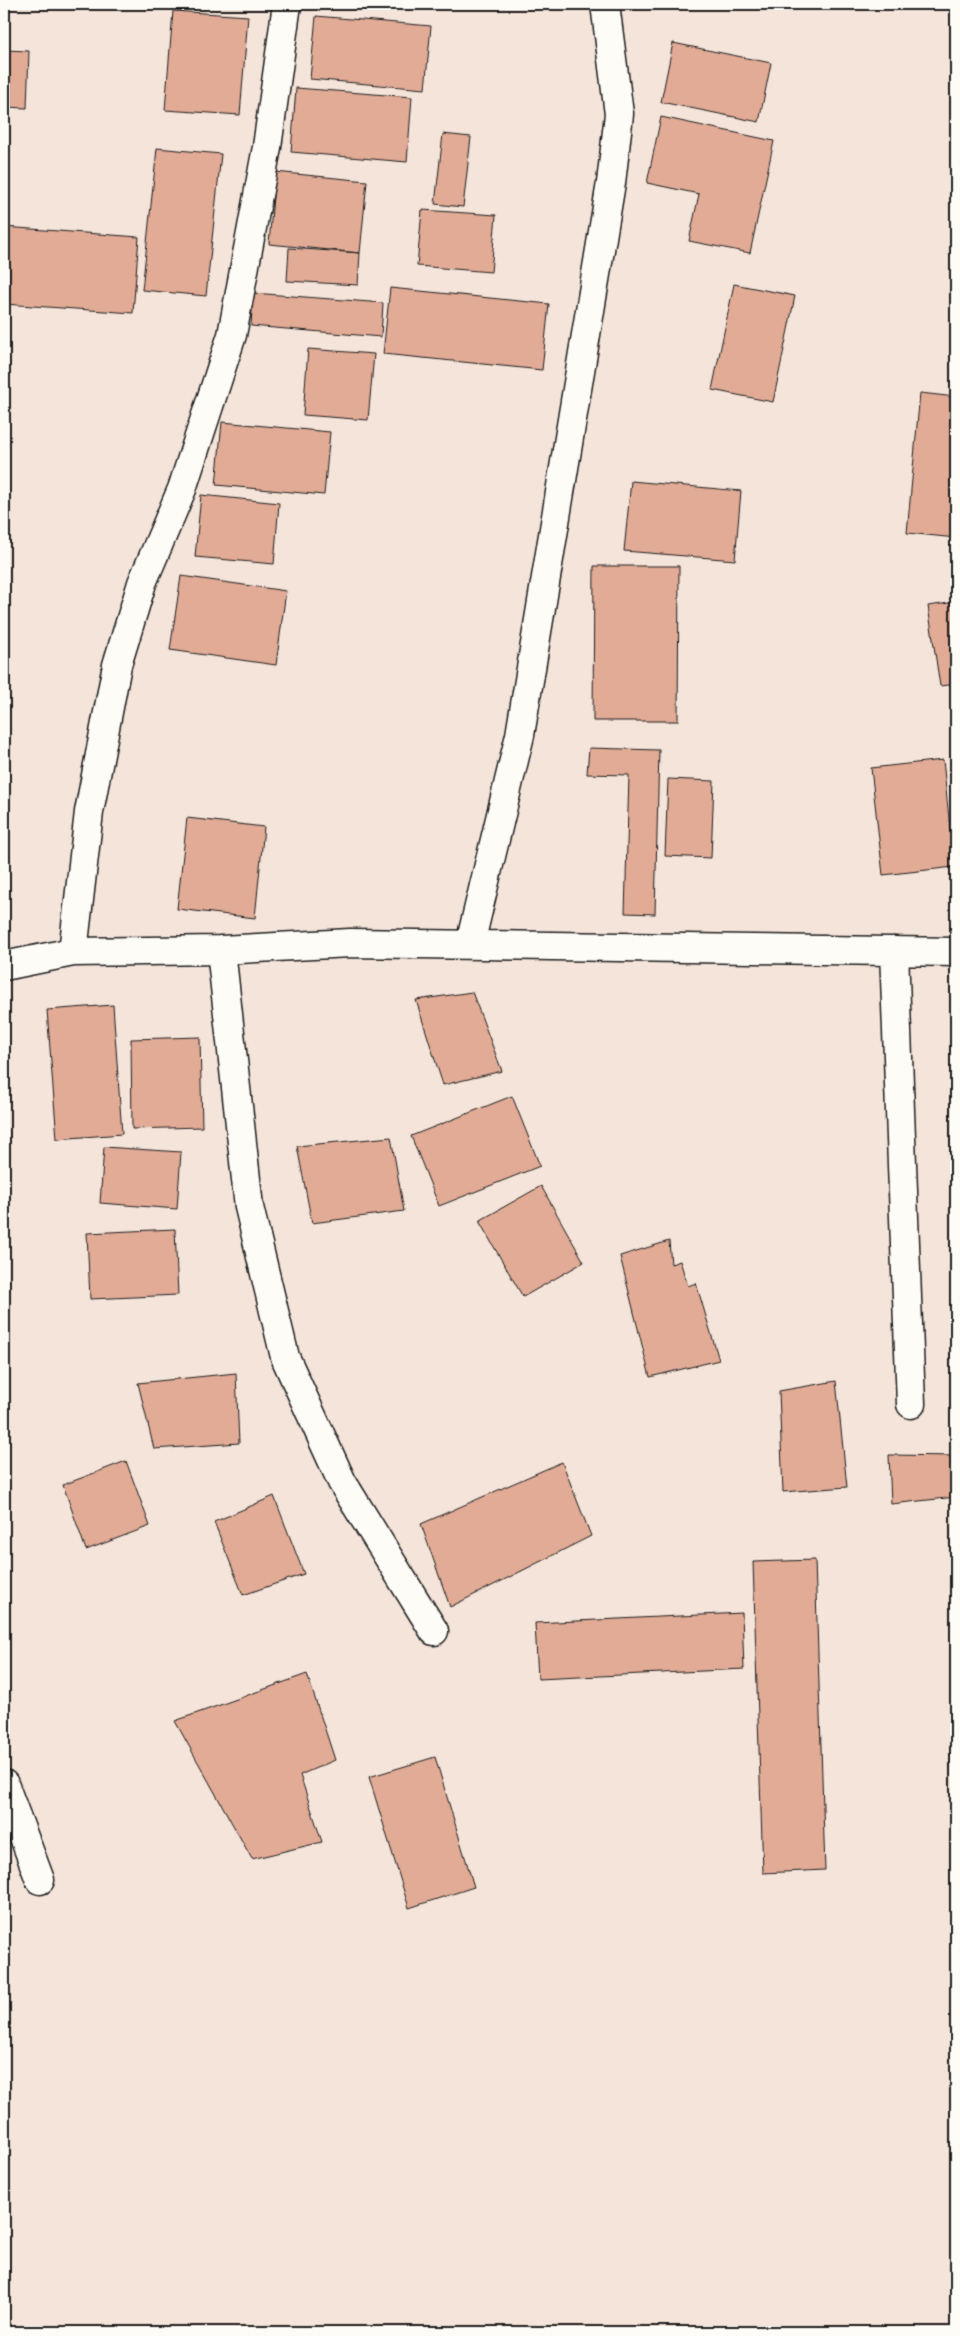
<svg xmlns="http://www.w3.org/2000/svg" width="960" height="2336" font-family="Delius,sans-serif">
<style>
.building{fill:#e1ab96;stroke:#1c1c1c}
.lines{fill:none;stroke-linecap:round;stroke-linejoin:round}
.street-casing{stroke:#1c1c1c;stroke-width:31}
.street{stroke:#fdfcf7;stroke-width:28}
</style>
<rect width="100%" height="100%" fill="#f5e4da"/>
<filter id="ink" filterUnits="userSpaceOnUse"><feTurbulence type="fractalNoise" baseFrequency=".02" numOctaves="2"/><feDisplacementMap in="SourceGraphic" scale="10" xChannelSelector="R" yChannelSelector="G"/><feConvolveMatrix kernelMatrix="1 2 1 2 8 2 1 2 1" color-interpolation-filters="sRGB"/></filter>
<g filter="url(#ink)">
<path class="building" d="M173,11L248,16L240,115L165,110Z
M316,16L431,26L425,89L310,79Z
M673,43L771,63L759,122L661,102Z
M4,50L29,51L27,108L4,107Z
M296,88L412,97L407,162L291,152Z
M661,117L774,141L750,253L689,241L699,194L647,183Z
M443,134L471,137L463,207L435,204Z
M157,148L221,154L206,296L142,290Z
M275,172L367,181L360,253L269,244Z
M422,210L496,215L491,272L417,266Z
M4,227L139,237L133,313L4,304Z
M289,248L360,253L358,285L287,281Z
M734,284L795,296L773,402L712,390Z
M390,288L549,304L542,370L383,354Z
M253,293L383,303L381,337L251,326Z
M308,349L374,354L368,420L303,415Z
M920,393L956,397V538L907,533Z
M222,422L330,432L324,495L216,485Z
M631,481L741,491L735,560L624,551Z
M201,495L279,503L274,564L195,557Z
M594,566H679L678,721H593Z
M181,576L286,591L276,665L170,650Z
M956,602V684L940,686L928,606Z
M589,748L659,750L655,914L625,913L629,775L587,774Z
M943,760L954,867L883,875L871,768Z
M668,779L714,781L711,858L665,856Z
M187,818L264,827L255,918L177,909Z
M472,992L502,1071L443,1085L416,1000Z
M113,1005L122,1134L57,1139L47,1010Z
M200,1037L202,1127L132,1129L131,1039Z
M512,1096L540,1166L439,1206L411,1136Z
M391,1137L404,1211L312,1223L297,1146Z
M104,1147L181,1152L177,1209L100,1203Z
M541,1186L584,1262L523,1297L479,1221Z
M175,1229L178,1295L90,1299L87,1233Z
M669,1241L671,1264L680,1261L688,1286L696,1283L719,1360L650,1377L620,1256Z
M236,1373L239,1443L154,1449L138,1383Z
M836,1381L847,1487L783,1492L779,1391Z
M889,1455L956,1456V1497L891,1504Z
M126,1461L150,1526L86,1550L63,1485Z
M562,1462L591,1536L450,1607L421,1524Z
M274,1496L304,1574L243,1595L214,1522Z
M815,1560L825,1870L763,1873L753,1562Z
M742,1613L744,1669L538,1679L535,1623Z
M307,1674L335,1760L300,1775L322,1842L252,1859L175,1721Z
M435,1757L474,1887L409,1908L369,1777Z"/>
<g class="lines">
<g class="street-casing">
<path id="street" d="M470,944L520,735L611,183L619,114L605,4
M221,950L249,1207L285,1357L342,1482L434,1631
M894,951L911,1404
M73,952L89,812L117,665L142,583L182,489L232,335L267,147L287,4
M4,966L73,952L221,950L350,943L956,952
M4,1784L40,1880"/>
</g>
<use href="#street" class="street"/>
</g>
</g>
<rect width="960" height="2336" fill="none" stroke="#fdfcf7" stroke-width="20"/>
<rect x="10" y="10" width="940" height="2316" fill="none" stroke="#1c1c1c" stroke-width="2" filter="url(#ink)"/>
</svg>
